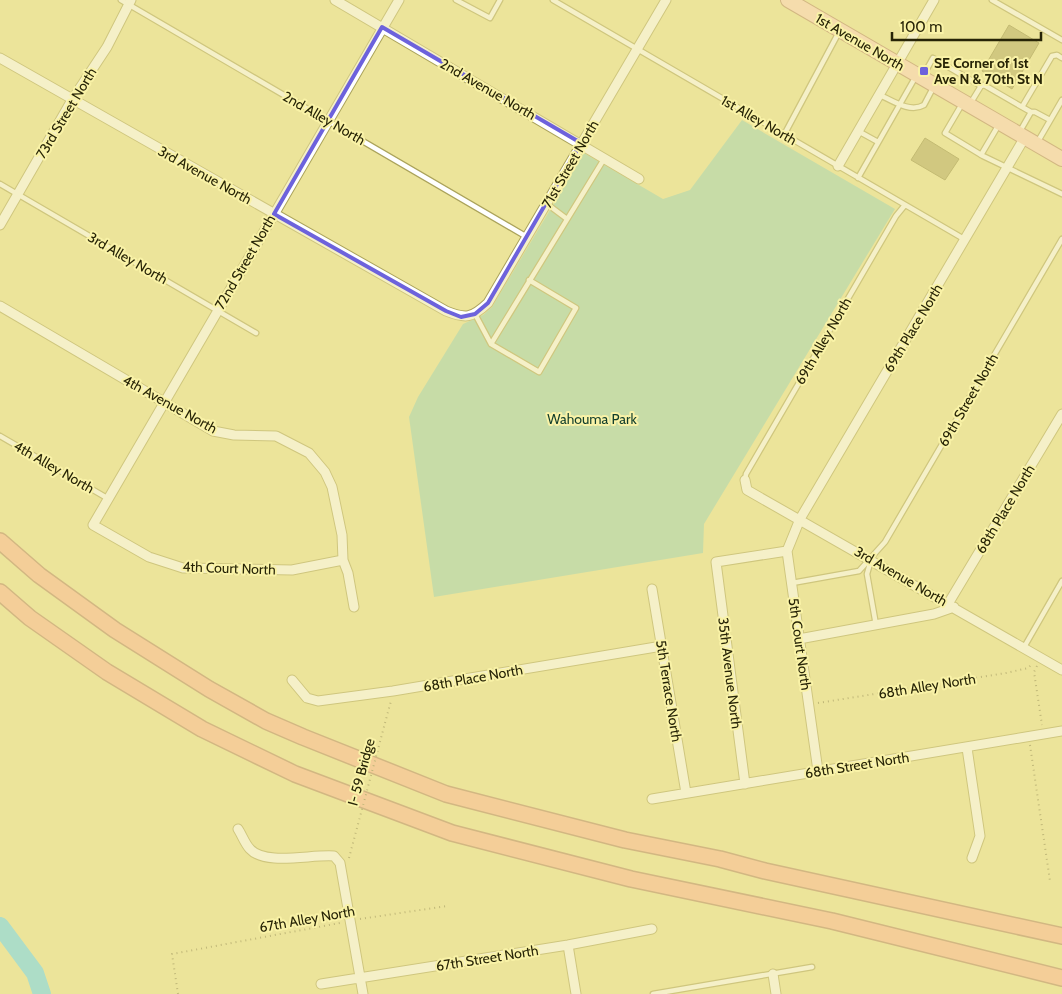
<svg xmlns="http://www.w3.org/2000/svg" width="1062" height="994" font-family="Cabin,sans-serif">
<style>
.green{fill:#9ad3b7}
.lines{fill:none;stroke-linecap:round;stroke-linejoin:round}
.river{stroke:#60d5fc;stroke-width:18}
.building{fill:#afa75f;stroke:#918942}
.service-casing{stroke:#aba35b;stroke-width:7}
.minor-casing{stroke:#aba35b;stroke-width:11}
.primary-casing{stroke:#b28264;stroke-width:16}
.motorway-casing{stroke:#b28264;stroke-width:18}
.path{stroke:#89834f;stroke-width:2;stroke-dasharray:1 4;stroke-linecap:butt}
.service{stroke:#fff;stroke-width:4.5}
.minor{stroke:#fff;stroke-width:9}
.primary{stroke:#fed2c0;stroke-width:14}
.motorway{stroke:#fdb496;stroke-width:15}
.path-bridge{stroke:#89834f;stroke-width:2;stroke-dasharray:1 4;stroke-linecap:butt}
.marked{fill:none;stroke:#6d62dc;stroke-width:4;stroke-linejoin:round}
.poi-dot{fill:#6d62dc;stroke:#f9f2a7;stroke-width:2}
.labels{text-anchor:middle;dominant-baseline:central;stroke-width:4;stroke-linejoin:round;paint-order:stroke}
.street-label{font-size:14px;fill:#272406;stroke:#f9f2a7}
.poi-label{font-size:14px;font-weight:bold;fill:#272406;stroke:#f9f2a7;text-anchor:start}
.park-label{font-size:14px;fill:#113e2c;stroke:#f9f2a7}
</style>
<rect width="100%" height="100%" fill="#ece49a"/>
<path class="green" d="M742,120L895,209L704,524L703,553L434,597L409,417L418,397L463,324L483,315L492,307L584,153L663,199L690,190Z"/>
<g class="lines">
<path class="river" d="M0,926L35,973L42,994"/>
</g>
<path class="building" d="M1009,25L1039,43L1012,89L982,71Z
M925,138L959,159L945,180L911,160Z"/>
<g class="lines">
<g class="service-casing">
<path id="service" d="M121,0L527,237
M456,0L490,18L500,0
M553,0L964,239
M992,0L1062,40
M923,76L933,58L981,86
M880,95C893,101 910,113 924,105L934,86
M962,104L945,133L983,156L1062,194
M970,104L981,86L984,85L1022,107
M1031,112H1035L1050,120
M858,131L878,142
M1019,133L1031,112L1022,107L1052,56L1057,55L1062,58
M784,135L839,32
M1037,143L1062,100
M981,155L998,126
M858,178L916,76
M0,184L256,333
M547,204L567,219
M529,280L576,308L539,372L491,344L604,159
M475,314L491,344
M0,436L107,498
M745,480L746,474L896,216L905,205
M871,560L867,574L876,625
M792,583L859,571L885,542L1062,239
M1023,649L1062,581
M653,994L812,967"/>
</g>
<g class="minor-casing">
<path id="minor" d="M335,0L639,179
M0,58L446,311C466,319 472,318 488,303L666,0
M838,166L934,0
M0,225L72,100L107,47L131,0
M0,306L213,431L234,435L276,436L309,453L325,472L332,487L342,535L343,560L348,573L354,607
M745,480L747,490L1062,670
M343,560L292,570L183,568L149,557L93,525L399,0
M652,589L686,793
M948,604L1062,414
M799,639L934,614L954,607
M292,680L307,698L318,701L393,691L662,646
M967,748L980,836L972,858
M818,771L787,551L800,519L1025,137
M745,784L716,562L787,551
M652,799L1062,731
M238,829C242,835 245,844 250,849C265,866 312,854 334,856L340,863L363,994
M568,945L576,994
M773,974L776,994
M321,984L568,945L652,929"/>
</g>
<g class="primary-casing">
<path id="primary" d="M788,0L1062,159"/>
</g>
<g class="motorway-casing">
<path id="motorway" d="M0,541L39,575L115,630L209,689L266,721L303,737L446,794L625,840L720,859L765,871L1062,936
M0,592L30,618L107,672L202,729L295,774L452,833L631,879L832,921L1062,978"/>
</g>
<path class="path" d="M1037,666L1034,672L1042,725
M818,703L1006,673L1028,668L1033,663
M385,723L391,701
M1030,745L1050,881
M360,919L447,906
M178,994L172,954L340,923"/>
<use href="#service" class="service"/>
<use href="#minor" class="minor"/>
<use href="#primary" class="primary"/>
<use href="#motorway" class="motorway"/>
<path class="path-bridge" d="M349,858L385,723"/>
</g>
<path d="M0 0H1062V994H0ZM382,27L581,143L488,303L475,314L461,317L446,311L274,214Z" fill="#ece49a" fill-opacity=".55" fill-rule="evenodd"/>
<path class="marked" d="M382,27L581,143L488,303L475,314L461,317L446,311L274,214Z"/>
<rect class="poi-dot" x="919" y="66" width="10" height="10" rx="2.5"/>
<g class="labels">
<g class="street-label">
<text transform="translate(860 42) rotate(30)">1st Avenue North</text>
<text transform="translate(488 89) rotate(30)">2nd Avenue North</text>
<text transform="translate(66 113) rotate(-59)">73rd Street North</text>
<text transform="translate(324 118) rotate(30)">2nd Alley North</text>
<text transform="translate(759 120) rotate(30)">1st Alley North</text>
<text transform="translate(570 164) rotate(-60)">71st Street North</text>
<text transform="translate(205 175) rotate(29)">3rd Avenue North</text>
<text transform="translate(128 258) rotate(30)">3rd Alley North</text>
<text transform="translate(245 262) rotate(-60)">72nd Street North</text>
<text transform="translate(913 328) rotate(-59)">69th Place North</text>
<text transform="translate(823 341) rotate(-60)">69th Alley North</text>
<text transform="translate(968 400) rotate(-60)">69th Street North</text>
<text transform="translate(170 404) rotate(29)">4th Avenue North</text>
<text transform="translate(54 467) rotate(30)">4th Alley North</text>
<text transform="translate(1005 509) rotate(-59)">68th Place North</text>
<text transform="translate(229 568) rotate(2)">4th Court North</text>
<text transform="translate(901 576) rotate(30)">3rd Avenue North</text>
<text transform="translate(800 644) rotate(82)">5th Court North</text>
<text transform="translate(730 673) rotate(83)">35th Avenue North</text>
<text transform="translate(473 678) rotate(-10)">68th Place North</text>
<text transform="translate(927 686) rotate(-9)">68th Alley North</text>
<text transform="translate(669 691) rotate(81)">5th Terrace North</text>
<text transform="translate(857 765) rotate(-9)">68th Street North</text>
<text transform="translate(361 772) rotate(-75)">I- 59 Bridge</text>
<text transform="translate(307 919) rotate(-10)">67th Alley North</text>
<text transform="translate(487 958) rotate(-9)">67th Street North</text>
</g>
<g class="poi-label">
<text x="934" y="63">SE Corner of 1st<tspan x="934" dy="16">Ave N &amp; 70th St N</tspan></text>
</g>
<g class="park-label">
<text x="592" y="419">Wahouma Park</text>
</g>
</g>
<path d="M892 32v8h149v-8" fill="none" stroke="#272406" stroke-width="2.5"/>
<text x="900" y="32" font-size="15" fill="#272406" stroke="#f9f2a7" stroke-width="4" paint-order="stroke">100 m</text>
</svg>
